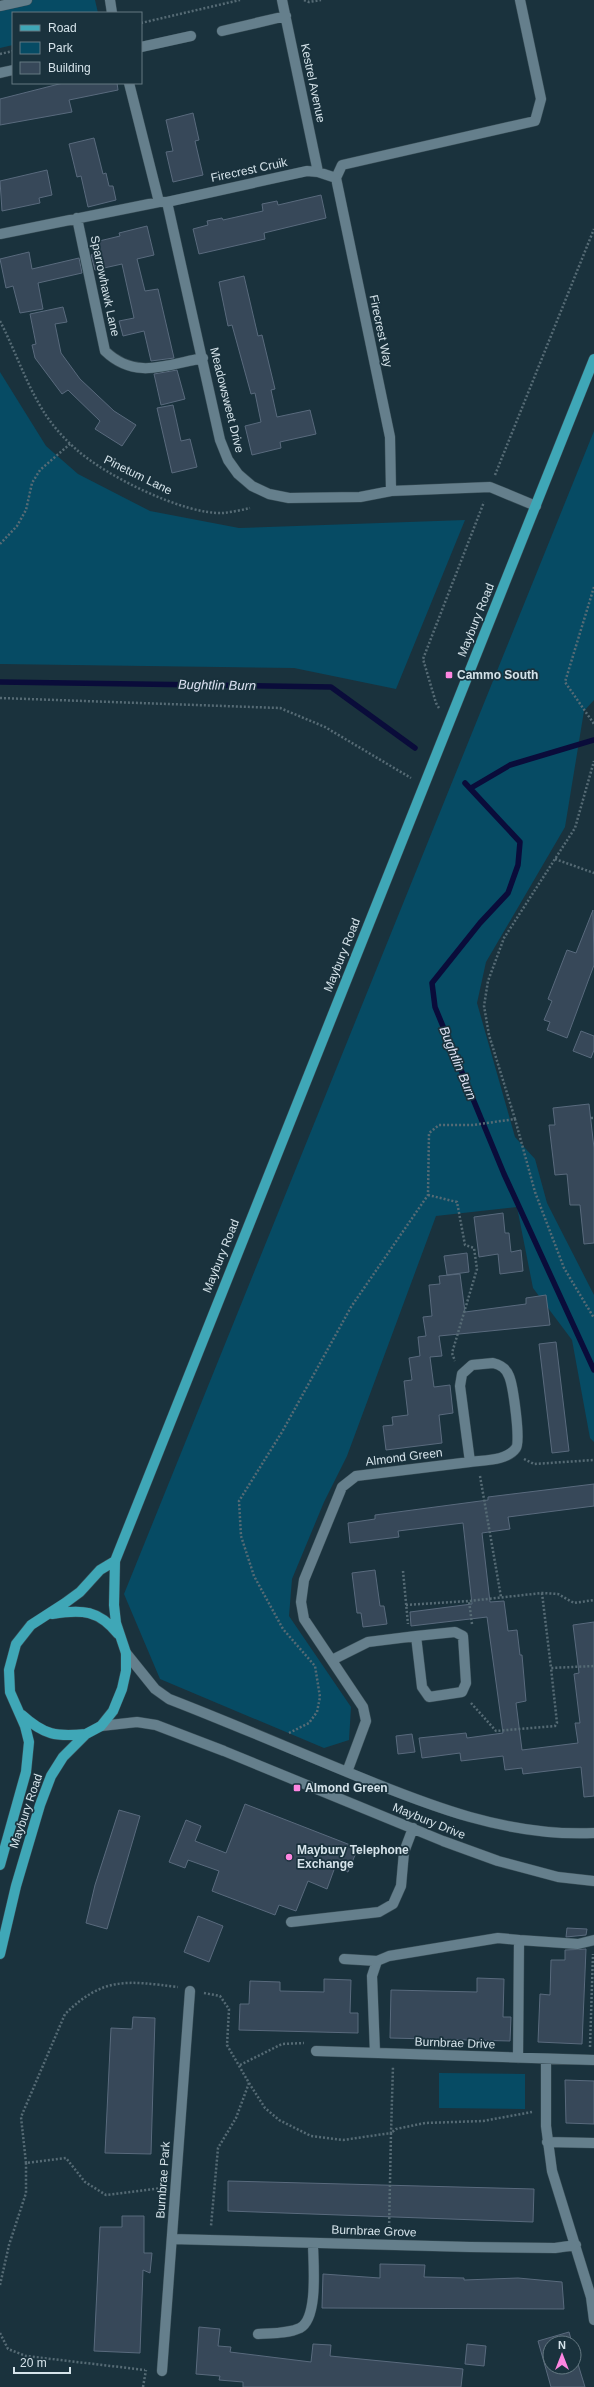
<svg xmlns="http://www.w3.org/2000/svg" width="594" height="2387" font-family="Arial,sans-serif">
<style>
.green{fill:#064b64}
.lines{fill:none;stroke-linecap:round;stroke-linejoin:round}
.stream{stroke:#0a0c3a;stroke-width:5.5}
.building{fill:#374859;stroke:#596a7d}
.minor-casing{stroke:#394e57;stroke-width:11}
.major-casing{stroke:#394e57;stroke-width:11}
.path{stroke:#566b75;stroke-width:2.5;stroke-dasharray:2 2;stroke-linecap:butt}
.minor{stroke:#657f8c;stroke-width:10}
.major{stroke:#3fa7b7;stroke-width:10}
.poi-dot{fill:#fe86e1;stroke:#1a323d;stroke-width:1.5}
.labels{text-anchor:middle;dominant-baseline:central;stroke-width:3.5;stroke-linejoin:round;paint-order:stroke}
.street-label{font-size:12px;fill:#d5e3ea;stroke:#1a323d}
.poi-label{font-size:12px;font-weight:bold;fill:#d5e3ea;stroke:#1a323d;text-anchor:start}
.water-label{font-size:13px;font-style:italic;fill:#dce1f2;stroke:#1a323d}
</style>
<rect width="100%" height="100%" fill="#1a323d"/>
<path class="green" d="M33,0H95L98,13H13V45L0,48V7Z
M0,372L46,446L78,474L150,511L239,528L465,520L396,689L294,668L0,664Z
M594,431V700L584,711L565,827L486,962L477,1003L515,1137L535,1159L547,1203L594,1295V1442L590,1438L572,1340L533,1288L517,1207L436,1216L347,1456L324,1502L292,1579L289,1616L351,1707L349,1740L324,1748L160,1679L124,1594Z
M439,2073L525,2074V2109L439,2108Z"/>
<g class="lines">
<path class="stream" d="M0,682L331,687L415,748
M465,783L520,842L518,865L508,893L480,923L432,983L435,1007L504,1174L594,1370
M471,788L510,765L594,740"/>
</g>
<path class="building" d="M63,83H117L118,90L69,100L72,112L0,125V99Z
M193,113L199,140L195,141L203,175L173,182L166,152L173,151L166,120Z
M94,138L103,174L106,173L109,186H113L116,200L88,207L81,176L77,177L69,144Z
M47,170L52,195L39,198L40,203L2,211L0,181Z
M321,195L326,218L264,233L265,239L199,254L193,229L208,225L207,221L222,218L223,220L263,211L262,204L277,201L278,205Z
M147,226L154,255L137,259L145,291L158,289L174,358L151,361L144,331L123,336L119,321L134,318L122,264L95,270L91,255L94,254L91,243L120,236L119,233Z
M29,252L32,269L79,258L82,273L38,283L43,309L20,313L13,286L6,288L0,259Z
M244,276L258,336L262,335L275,389L271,390L277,417L310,410L316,434L280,442L281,448L252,455L245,426L261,422L255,393L251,394L232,325L228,326L219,282Z
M63,307L67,322L55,324L61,353L80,379L114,411L136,425L122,446L95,429L100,421L68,390L62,394L35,358L32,345L36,344L30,314Z
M177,370L185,399L161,405L154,374Z
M173,405L181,441L190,439L197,467L172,473L157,408Z
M593,910L594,965L567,1038L547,1030L550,1022L544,1020L552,1001L548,999L567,950L576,953Z
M581,1031L594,1036V1050L591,1058L573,1051Z
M589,1104L594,1148V1243L584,1244L580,1205H570L567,1174L555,1175L549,1125H555L553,1108Z
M503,1213L505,1233H509L511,1252L521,1250L523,1271L500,1274L498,1254L479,1257L474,1217Z
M467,1253L469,1272L447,1275L444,1256Z
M460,1274L465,1312L526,1304V1298L546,1295L550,1325L439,1336L442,1356L430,1357L434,1387L450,1385L453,1413L439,1415L442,1443L386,1450L383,1426L393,1425L392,1417L408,1415L404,1381L412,1380L409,1358L420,1356L418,1337L426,1336L423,1317L432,1316L429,1285L440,1284L439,1276Z
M556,1342L569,1451L552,1453L539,1344Z
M594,1484V1506L508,1517L510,1529L482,1533L490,1602L504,1601L508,1631L517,1630L520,1655H522L526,1701L516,1703L522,1750L578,1743L575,1723H580L574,1674L579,1673L573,1625L594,1622V1796L584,1797L581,1767L523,1774L522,1768L505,1770L503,1756L461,1761L460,1753L422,1758L419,1738L466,1733L467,1738L503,1733L487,1617L411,1626L410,1612L472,1604L463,1523L398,1531L399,1537L350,1543L348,1523L375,1519V1515L488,1500V1497Z
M375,1570L380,1606H384L387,1624L363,1627L361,1613H357L352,1573Z
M412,1734L415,1752L398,1754L396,1736Z
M245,1804L358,1848L348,1872L335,1867L327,1889L308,1881L296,1911L279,1905L275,1915L212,1891L219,1871L188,1860L185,1868L169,1862L186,1820L201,1826L195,1841L226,1853Z
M119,1810L140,1816L107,1929L86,1923L95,1885Z
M198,1916L223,1926L209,1962L184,1952Z
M567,1928L587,1929L586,1935L566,1937Z
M586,1949L582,2044L538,2042L540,1994L550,1995L551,1960H565V1950Z
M477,1978L504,1979L503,2017H511L510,2041L390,2038L391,1990L477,1992Z
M324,1979L351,1980L350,2013H358V2033L239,2030L240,2004H249L250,1981L280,1982V1991L324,1992Z
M133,2017L155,2018L151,2154L105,2153L111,2028L132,2029Z
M565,2080L594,2081V2124L566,2123Z
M228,2181L534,2189L533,2222L228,2211Z
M122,2216H144V2253H152L150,2273L143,2270L140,2353L94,2351L100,2227H122Z
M380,2264L425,2265L424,2277L464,2278V2280L518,2278L562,2282L564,2309L322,2308L323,2274L380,2278Z
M199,2327L220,2329L218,2346L231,2347L230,2352L311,2362L313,2344L331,2345L330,2356L463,2369L461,2387H243V2382L219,2380L220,2376L196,2374Z
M569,2332L572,2343H550V2367H574V2351L585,2387H551L538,2341Z
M467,2344L486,2346L484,2366L465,2364Z"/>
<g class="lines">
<g class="minor-casing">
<path id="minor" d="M110,0L112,13
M282,0L318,172
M0,6L27,0
M222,31L286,16
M141,47L191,36
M0,73L13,70
M129,83L159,202H167L307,171L318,172L336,178
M336,178L342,165L535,121L541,99L520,0
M336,178L390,437L391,491
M167,202L220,440L228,460L238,474L252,486L269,494L289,498L360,497L391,491L490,487L536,506
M77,218L105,351C135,380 166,365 203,358
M0,234L159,202
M493,1363C501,1365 506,1368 509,1376C513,1385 521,1442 516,1448C507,1461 484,1460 470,1462L460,1386L462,1374L472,1365Z
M455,1632L463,1636L466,1683L462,1692L429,1697L422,1687L416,1636Z
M126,1653L155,1689L169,1699C231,1723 291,1749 352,1774C430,1806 508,1837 594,1833
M332,1660L368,1642L416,1636
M101,1726L137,1722L156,1725L224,1751L443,1841L498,1861L558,1877L594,1881
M347,1772L366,1721L363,1707L304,1619L301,1602L304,1580L342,1487L356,1476L470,1462
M291,1922L379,1912L393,1904L401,1886L404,1852L413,1828
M344,1959L377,1961
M316,2051L594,2060
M375,2053L372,1976L377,1961L389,1956L498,1938L519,1940
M518,2058L519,1940L578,1944L594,1940
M546,2059V2126L552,2171L591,2297L594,2320
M547,2142L594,2143
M172,2239L470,2247L555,2248L576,2245
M258,2334C271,2333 287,2334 300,2328C319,2318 313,2261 313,2243
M162,2371L190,1991"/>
</g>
<g class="major-casing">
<path id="major" d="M52,1614C82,1609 99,1610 118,1634
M22,1715C44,1735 56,1737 86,1734
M0,1865L26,1772L29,1742L25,1726L10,1692L9,1670L16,1644L31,1625L65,1603L80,1592L100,1570L115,1561
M0,1954L16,1886L40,1805L51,1776L63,1757L86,1734L101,1726L113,1711L122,1689L126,1671V1653L116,1623L114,1605L115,1561L594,359"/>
</g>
<path class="path" d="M304,0L309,2L321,0
M141,23L240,0
M0,54L13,51
M0,321C15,350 25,381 42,409C51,424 64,439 77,450C106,476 185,515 223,513C232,512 242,510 250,508
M495,475L594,229
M0,544L17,526L26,510L32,483L40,470L70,444
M594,587L565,682L594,724
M0,698L280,708L325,727L411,778
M439,708L436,703L423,659L484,502
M555,859L594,873
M591,1118H594
M515,1119L489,1035L484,1006L488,981L504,938L575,828L594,761
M428,1195L457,1202L465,1245L474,1248L477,1269L452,1353L455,1361
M524,1459L534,1464L594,1460
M480,1476L501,1597
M403,1571L408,1624
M542,1593L551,1668
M406,1605L469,1601
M472,1624L469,1601L542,1593L558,1594L574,1603L594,1600
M471,1703L496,1731L555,1726L557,1723L551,1668L594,1666
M289,1733L309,1723L317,1712L320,1697L315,1666L283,1629L254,1576L241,1536L239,1501L282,1432L351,1307L428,1195L429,1133L439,1125H473L515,1119L535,1192L564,1268L594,1318
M204,1993L220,1996L229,2009L227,2045L249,2083L236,2118L218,2148L211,2226
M590,2047L593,1954
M240,2065L282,2044L304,2043
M249,2083L265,2108L279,2120L311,2136L343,2140L391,2133L393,2066
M162,2188L106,2195L85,2182L66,2158L26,2163L21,2117L65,2014C104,1976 127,1981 178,1987
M389,2231L391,2133L396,2129L425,2123L483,2121L532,2112
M0,2285L9,2245L26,2193V2163
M0,2333L8,2349L26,2356L145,2370
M143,2387L146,2370"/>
<use href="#minor" class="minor"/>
<use href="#major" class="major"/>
</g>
<g class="poi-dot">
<rect x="445" y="671" width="8" height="8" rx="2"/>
<rect x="293" y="1784" width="8" height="8" rx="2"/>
<circle cx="289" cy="1857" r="4"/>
</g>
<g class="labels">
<g class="street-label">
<text transform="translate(313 83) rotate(78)">Kestrel Avenue</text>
<text transform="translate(249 170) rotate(-12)">Firecrest Cruik</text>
<text transform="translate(105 286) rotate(78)">Sparrowhawk Lane</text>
<text transform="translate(381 331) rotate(78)">Firecrest Way</text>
<text transform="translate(227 400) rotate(76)">Meadowsweet Drive</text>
<text transform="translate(138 475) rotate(26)">Pinetum Lane</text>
<text transform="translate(476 620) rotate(-68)">Maybury Road</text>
<text transform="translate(342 955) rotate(-68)">Maybury Road</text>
<text transform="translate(221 1256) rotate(-68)">Maybury Road</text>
<text transform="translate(404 1457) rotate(-7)">Almond Green</text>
<text transform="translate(26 1811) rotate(-71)">Maybury Road</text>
<text transform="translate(429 1821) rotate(22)">Maybury Drive</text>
<text transform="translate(455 2043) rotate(2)">Burnbrae Drive</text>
<text transform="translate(163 2180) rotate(-86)">Burnbrae Park</text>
<text transform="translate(374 2231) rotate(2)">Burnbrae Grove</text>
</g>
<g class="poi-label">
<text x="457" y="675">Cammo South</text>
<text x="305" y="1788">Almond Green</text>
<text x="297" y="1850">Maybury Telephone<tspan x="297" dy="14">Exchange</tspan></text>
</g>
<g class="water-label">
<text transform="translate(217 685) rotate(1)">Bughtlin Burn</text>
<text transform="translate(458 1063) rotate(68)">Bughtlin Burn</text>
</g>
</g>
<rect x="12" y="12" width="130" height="72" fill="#1a323d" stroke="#657982"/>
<rect x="20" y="25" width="20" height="6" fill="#3fa7b7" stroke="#657982"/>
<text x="48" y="32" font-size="12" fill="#d5e3ea">Road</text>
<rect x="20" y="42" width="20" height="12" fill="#064b64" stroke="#657982"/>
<text x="48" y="52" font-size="12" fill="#d5e3ea">Park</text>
<rect x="20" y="62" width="20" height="12" fill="#374859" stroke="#657982"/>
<text x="48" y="72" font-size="12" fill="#d5e3ea">Building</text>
<g transform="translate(562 2355)"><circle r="19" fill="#1a323d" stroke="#657982"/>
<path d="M0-3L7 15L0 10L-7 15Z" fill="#fe86e1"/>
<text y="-6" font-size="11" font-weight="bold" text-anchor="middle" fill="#d5e3ea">N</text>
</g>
<path d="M14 2367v6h56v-6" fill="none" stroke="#d5e3ea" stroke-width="2"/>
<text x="20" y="2367" font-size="12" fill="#d5e3ea" stroke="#1a323d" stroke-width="3" paint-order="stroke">20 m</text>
</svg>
